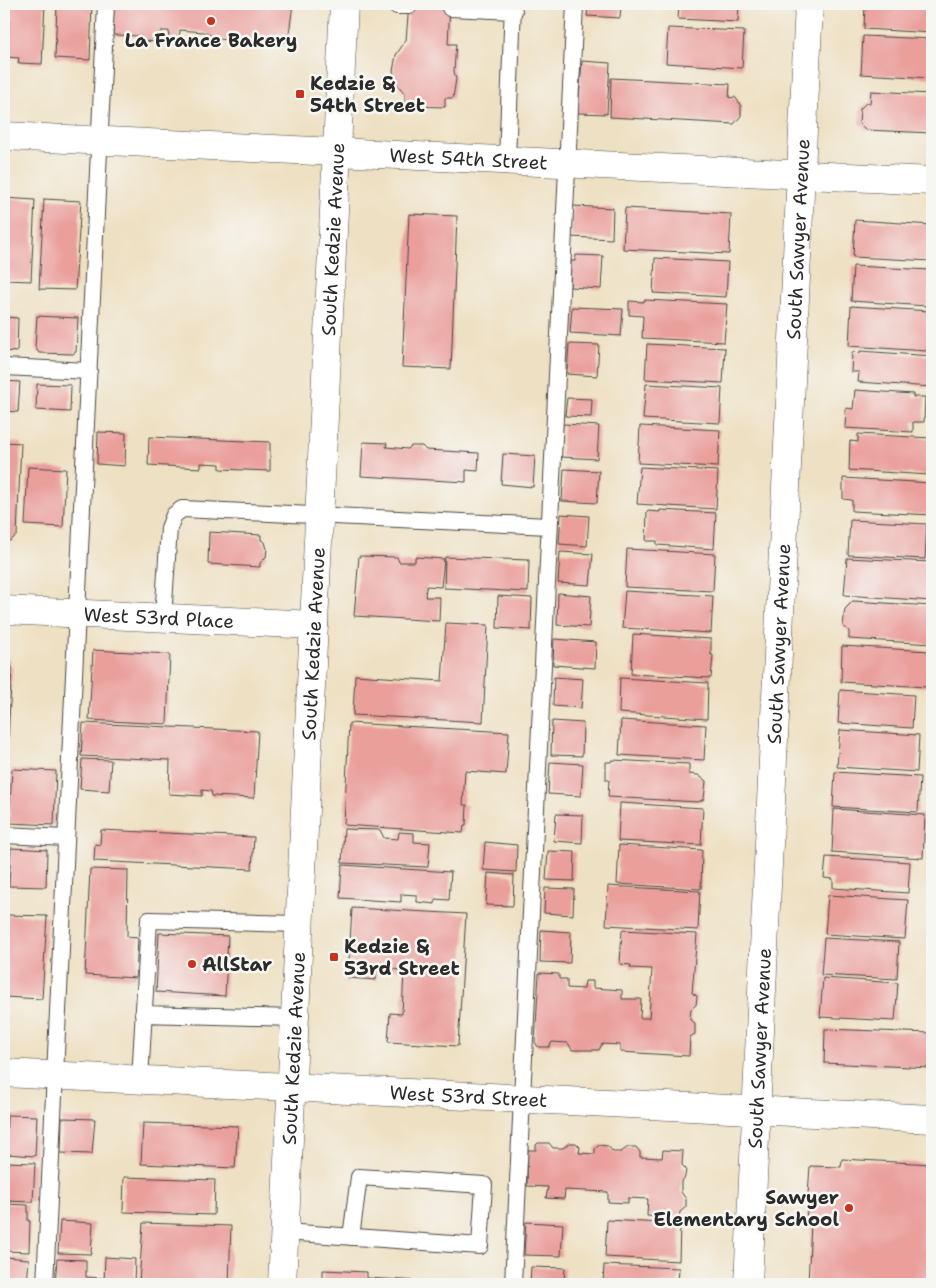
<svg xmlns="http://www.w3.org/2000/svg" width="936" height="1288" font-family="'Shantell Sans',sans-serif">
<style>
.building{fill:#ea9f9b}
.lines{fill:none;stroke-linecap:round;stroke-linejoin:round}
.lane-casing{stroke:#484642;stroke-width:18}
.street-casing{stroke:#484642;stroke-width:29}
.secondary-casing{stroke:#484642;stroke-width:29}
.lane{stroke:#fff;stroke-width:16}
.street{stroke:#fff;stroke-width:28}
.secondary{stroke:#fff;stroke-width:28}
.poi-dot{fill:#c8321e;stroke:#f6f6f2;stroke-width:2}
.labels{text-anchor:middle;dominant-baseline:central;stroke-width:5;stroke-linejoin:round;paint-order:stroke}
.poi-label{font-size:19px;font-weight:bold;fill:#2b2b2b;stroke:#f6f6f2;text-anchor:start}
.street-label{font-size:19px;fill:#2b2b2b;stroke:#f6f6f2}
</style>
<rect width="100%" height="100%" fill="#f6f6f2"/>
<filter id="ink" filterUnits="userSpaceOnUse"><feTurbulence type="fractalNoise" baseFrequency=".02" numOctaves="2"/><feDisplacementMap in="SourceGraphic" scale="10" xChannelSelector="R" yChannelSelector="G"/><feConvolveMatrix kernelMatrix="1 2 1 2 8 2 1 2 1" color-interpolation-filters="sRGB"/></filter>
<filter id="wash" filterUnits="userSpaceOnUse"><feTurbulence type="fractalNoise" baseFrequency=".0096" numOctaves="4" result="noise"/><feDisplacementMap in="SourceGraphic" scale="20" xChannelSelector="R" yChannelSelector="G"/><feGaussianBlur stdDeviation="1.12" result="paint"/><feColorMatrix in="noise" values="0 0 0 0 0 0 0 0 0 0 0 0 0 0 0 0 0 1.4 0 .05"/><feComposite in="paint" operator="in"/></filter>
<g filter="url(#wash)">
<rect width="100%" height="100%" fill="#eee0c2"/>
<g id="blocks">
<path class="building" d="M10,4H45L42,64L18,63L19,58L7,57Z
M57,4H92L90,60L55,58Z
M114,4H293L288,42L212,39V36L204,32L180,30L179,42L168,41L169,31H161L160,42L141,41V36L113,35Z
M409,4H450L448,44H456L454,71L456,79L453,98H445V107L405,106V94L397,84L393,71L396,55L406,40Z
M588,4H621L620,18L587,16Z
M679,4H739L738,22L678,19Z
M865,4H932V33L864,29Z
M668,28L744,31L742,68L666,63Z
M863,36L932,39V78L861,74Z
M582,61L610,63L607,114L578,113Z
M611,78L730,84L729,98L735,97L741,105V116L734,124L610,117Z
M871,91L932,94V133L866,130L859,123L860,109L866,103H870Z
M4,198L35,200L31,281L4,280Z
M44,199L81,201L75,290L39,289Z
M573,206L613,208L612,239L571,237Z
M625,208L731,214L729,254L623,249Z
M409,214L457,216L451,369L402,367Z
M855,220L932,225V261L853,257Z
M576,255L603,256L601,289L570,287L571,261H575Z
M655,258L728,262L726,297L653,293Z
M853,266L930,270L927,306L851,301Z
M644,300L727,304L724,342L642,338L643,316L629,315V301L644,302Z
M851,306L930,311L927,351L849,346Z
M572,307L623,309L621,336L570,333Z
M37,316L78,318L76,352L73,354L39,353L35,347Z
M4,317L18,318L17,352L4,351Z
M569,344L599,345L597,376L567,374Z
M647,344L725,348L723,383L645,379Z
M860,351L932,356V387L858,382L859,372H851L852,352L860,353Z
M4,381L20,382L18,412L4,411Z
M37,384L71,385L70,412L36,410Z
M646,384L722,388L720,423L643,419Z
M855,390L913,394V397H925L924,422H913V432L845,428L846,408L853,409Z
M567,398L592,399L591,417L565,416Z
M563,424L599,426L597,459L561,457Z
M640,426L720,430L718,467L638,463Z
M98,432L126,433L125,466L97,464Z
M858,434L931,438L929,475L849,470L850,441L858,442Z
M149,437L270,442V471L220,469V464L201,463V468L148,465Z
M4,442L21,443L17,535L10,541L4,540Z
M363,442L387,443L386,447L408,449L411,446H422L426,450L479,453L478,471L466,470V482L361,476Z
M503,454L535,456L533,487L501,484Z
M28,467L66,469L63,527L25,525Z
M640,467L718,471L716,509L637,504Z
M564,469L599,471L597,503L562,501Z
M843,478L932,483V515L852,511V500L843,499Z
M660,510L716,513L714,549L657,545V541H646L647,511L660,512Z
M561,514L589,516L587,546L559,544Z
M850,520L927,524L925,559L848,555Z
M209,532L261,535V540L265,542L267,549L266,557L260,563V567L208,564Z
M627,549L715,554L713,591L625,587Z
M560,552L593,554L590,585L558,583Z
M359,556L397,557L399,562H415V557L444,559L441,587L427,586L426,589L425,597H440L439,621L354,616Z
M445,557L529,560L528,592L444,588Z
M847,558L932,562V601L844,595Z
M625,591L713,596L711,633L622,628Z
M558,593L591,596L589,627L557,625Z
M498,596L532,598L531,630L497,628Z
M853,601L932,606V644L849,639V631L843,626L845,609Z
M446,623L488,625L483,722L353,715L355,675L442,681Z
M633,634L711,639V655H713L711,678L631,674Z
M554,639L596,642L595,668L553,665Z
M842,646L930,651L927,687L841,682Z
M93,650L170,654L167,724L89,720Z
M4,659H10V667H12L8,737H4Z
M554,677L583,679L581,708L553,706Z
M620,678L708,683L707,719L619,713Z
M840,690L914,695L912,728L838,723Z
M621,720L706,725L704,760L619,755Z
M552,721L583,723L582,756L551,755Z
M83,723L258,731L254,798L212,796L211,791L202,790V796L169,794L170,760L81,756Z
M349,723L509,732L506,774L465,771L463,805H467L466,825H464L463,833L344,825Z
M840,730L919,735L917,772L837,767Z
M82,759L111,760L109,791L80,789Z
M612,760L689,764V774L698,775L706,781L704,799L698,802L608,797L609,780H606V762H611Z
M550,762L583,764L581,796L548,794Z
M12,769L56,771L54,825L9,823Z
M835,772L920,777L918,812L833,807Z
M4,782H6L5,788L8,789L7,818H4Z
M620,803L703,808L701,845L618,841Z
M834,809L925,815L923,858L832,852Z
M556,814L583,815L582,843L554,841Z
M344,829L380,830L384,838L398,839L399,832L414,833V842L430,843L428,867L342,863Z
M101,830L254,837L252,869L94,861L95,844L100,845Z
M485,842L517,845L516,872L483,870Z
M619,845L702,850L701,889L617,884Z
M11,848L47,850L46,887L9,886Z
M548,851L575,852L574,881L546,880Z
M826,857L910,862L908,893L833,888V879L824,878Z
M342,865L451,872L449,900L435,899V904L417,902V895L401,894V902L340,898Z
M90,869L128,870L127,937L138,938L136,978L85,975Z
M488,873L514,875L513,906L486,905Z
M608,886L700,891L698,930L606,925Z
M545,888L574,889L573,915L544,913Z
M828,895L908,900L905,939L825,934Z
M352,908L466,914L458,1046L388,1042L390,1013L402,1014L404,970L376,968V980L348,978Z
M7,915L47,916L42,999L4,997Z
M541,930L571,932L570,963L540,962Z
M622,930L697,934L692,993L697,996L696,1005L691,1009L690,1020L695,1023V1034L690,1037L689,1056L620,1052V1045L602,1044L599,1050H572L568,1043L552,1042L549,1047H538L535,1042L539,973L559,974V979H567V988L584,989L585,981H593V988L622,990V999H641L640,1018H649L652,969L630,968L631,965L620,964Z
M159,933L228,936L225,996L156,992Z
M824,938L899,942L897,979L821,975Z
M823,978L898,983L895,1021L820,1017Z
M825,1029L932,1033V1068L824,1063Z
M7,1115L37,1116L35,1156L6,1154Z
M62,1118L95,1119L92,1154L61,1153Z
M143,1123L238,1126L235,1168L141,1164Z
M538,1143H549L553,1148H563L569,1143H576L580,1147L579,1153L595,1154V1149L599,1145L608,1146L613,1152H621L628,1147H636L640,1152V1157L662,1158L663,1150L683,1151L682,1165L686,1169L685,1177L681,1182V1192L686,1199V1207L680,1212L679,1218L647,1216L648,1199L628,1198V1203L608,1202V1192L565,1190L564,1199L546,1198L548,1187L527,1186L528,1150H536V1145Z
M842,1159L932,1164V1284H808L811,1223H806L810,1166L841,1167Z
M4,1162L35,1163L33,1202L4,1201Z
M124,1177L215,1180L214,1215L123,1212Z
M4,1204L28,1205V1221H30L29,1252L4,1251Z
M607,1220L680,1224L679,1261L605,1257Z
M60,1221L93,1223L91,1254L58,1253Z
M526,1222L563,1224L561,1256L524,1255Z
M143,1223L231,1226L229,1284H139Z
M4,1257L29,1259L27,1284H4Z
M105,1257L135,1259L134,1284H104Z
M57,1259L86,1260V1277L102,1278L101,1284H55Z
M604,1265L679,1268L678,1284H603Z
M531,1267L565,1268L564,1284H530Z
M323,1270L367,1272V1278L457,1283V1284H323Z"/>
</g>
</g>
<g filter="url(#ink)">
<use href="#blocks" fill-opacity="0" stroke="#484642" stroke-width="1"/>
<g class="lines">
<g class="lane-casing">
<path id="lane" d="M397,4V6H409
M450,8L514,11
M507,160L513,4
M4,367L89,371
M163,618L169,528L174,515L182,509L549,526
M4,835L66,838
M143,1014L295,1018
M140,1080L149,920L299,924
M285,1232L480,1246L484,1185L359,1177L351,1237
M45,1284L106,4
M513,1284L575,4"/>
</g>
<g class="street-casing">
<g id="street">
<path id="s1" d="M4,136L932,181"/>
<path id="s2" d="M4,610L314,625"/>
<path id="s3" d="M4,1073L932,1119"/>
<path id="s4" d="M748,1284L809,4"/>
</g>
</g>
<g class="secondary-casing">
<g id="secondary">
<path id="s5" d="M282,1284L344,4"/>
</g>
</g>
<use href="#lane" class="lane"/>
<use href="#street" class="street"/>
<use href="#secondary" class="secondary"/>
</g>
</g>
<g class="poi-dot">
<circle cx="211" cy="21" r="5"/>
<rect x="295" y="89" width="10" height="10" rx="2.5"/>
<rect x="329" y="952" width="10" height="10" rx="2.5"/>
<circle cx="192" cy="964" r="5"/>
<circle cx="849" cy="1208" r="5"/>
</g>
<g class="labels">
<g class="poi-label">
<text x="211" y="40" text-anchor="middle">La France Bakery</text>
<text x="310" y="83">Kedzie &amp;<tspan x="310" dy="22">54th Street</tspan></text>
<text x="344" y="946">Kedzie &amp;<tspan x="344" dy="22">53rd Street</tspan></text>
<text x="202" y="964">AllStar</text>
<text x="839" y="1197" text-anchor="end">Sawyer<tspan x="839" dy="22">Elementary School</tspan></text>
</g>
<g class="street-label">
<text stroke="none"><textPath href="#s1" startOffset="465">West 54th Street</textPath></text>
<text stroke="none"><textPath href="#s5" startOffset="1046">South Kedzie Avenue</textPath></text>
<text stroke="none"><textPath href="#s4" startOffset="1046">South Sawyer Avenue</textPath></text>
<text stroke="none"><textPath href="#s2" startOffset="155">West 53rd Place</textPath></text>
<text stroke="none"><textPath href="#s5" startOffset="641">South Kedzie Avenue</textPath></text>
<text stroke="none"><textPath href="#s4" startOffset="641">South Sawyer Avenue</textPath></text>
<text stroke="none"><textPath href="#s5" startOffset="236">South Kedzie Avenue</textPath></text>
<text stroke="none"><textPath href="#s4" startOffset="236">South Sawyer Avenue</textPath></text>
<text stroke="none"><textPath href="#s3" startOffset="465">West 53rd Street</textPath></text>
</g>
</g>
<rect width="936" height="1288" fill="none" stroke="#f6f6f2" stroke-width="20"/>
</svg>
